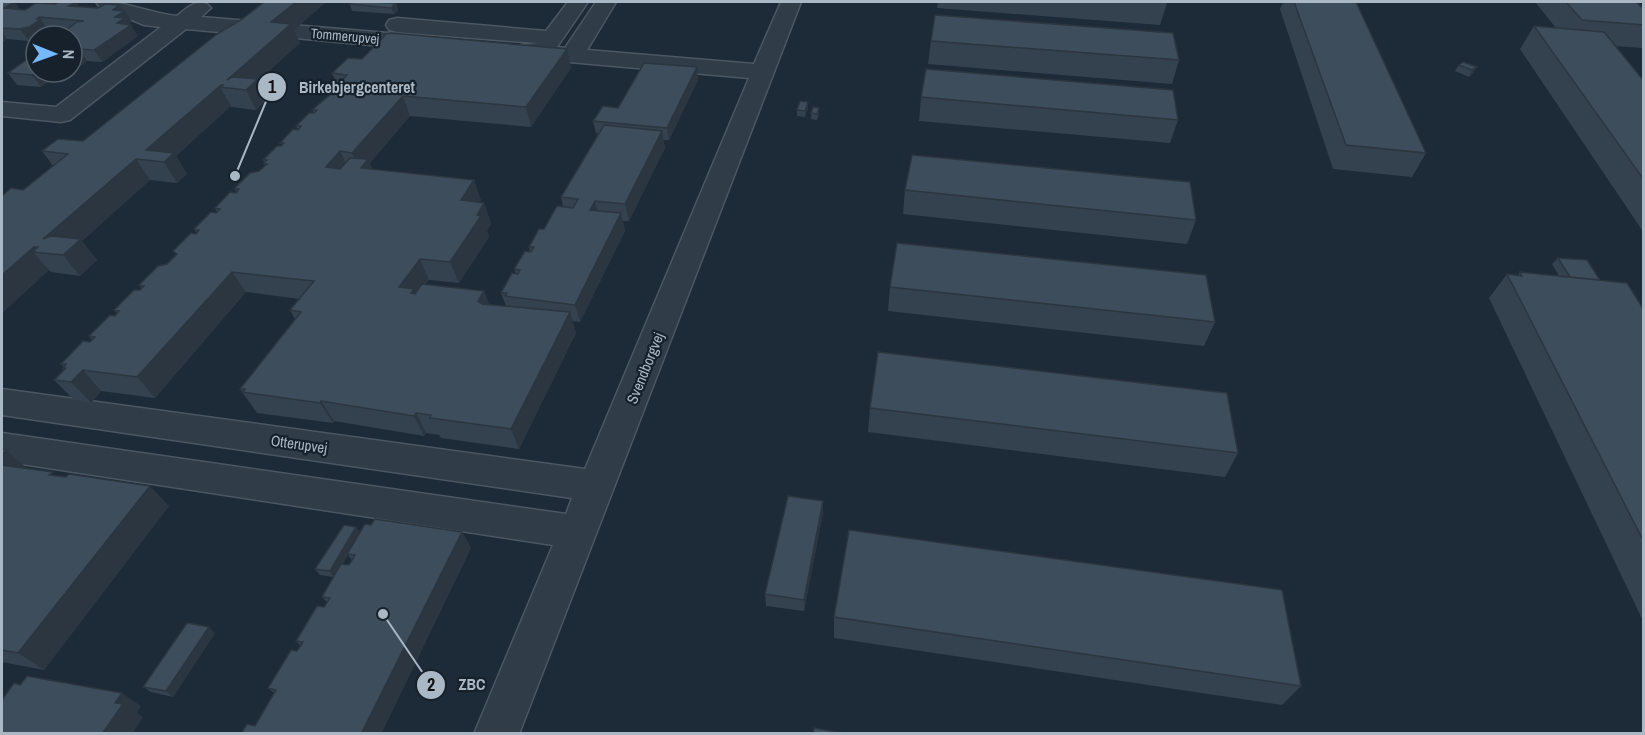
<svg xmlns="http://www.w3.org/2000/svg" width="1645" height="735" font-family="'Archivo Narrow',sans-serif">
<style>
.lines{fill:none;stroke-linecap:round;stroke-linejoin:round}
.minor-casing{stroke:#4b5763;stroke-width:3}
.minor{fill:#303c47;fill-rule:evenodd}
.wall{fill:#34424f;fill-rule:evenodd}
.shaded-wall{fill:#2b3640}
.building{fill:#3d4d5c;stroke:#2b3640;stroke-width:1.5}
.labels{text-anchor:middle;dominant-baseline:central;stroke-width:4.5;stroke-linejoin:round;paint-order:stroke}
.far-street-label{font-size:14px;fill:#aab7c5;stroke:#16212b}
.street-label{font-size:15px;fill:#aab7c5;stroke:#16212b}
.leader{fill:none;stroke:#aab7c5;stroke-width:2}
.callout-dot{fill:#aab7c5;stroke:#16212b;stroke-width:2}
.mark-label{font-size:18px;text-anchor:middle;font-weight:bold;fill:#111}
.callout-label{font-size:16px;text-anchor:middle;font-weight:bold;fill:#aab7c5;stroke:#16212b;stroke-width:4.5;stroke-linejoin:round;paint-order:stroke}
</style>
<rect width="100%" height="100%" fill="#1d2a37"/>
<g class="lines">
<g class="minor-casing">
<path id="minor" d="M96,2C124,0 148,13 177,16C187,8 194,0 207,4L211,8L201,17L263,22L271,24L274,29L271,34L263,36L186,29L70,120L61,122L2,116V102L56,107L161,27L144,25L99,6Z
M568,2H588L557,47L565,48L596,2H616L587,50L754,64L781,2H801L519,734H474L553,545L2,461V433L566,514L572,498L2,415V389L585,469L749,78L524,58L516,56L513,51L516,46L537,43L397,32L389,30L386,25L389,20L397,18L546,31Z
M292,25L424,36L432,38L435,43L432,48L424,50L284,37L281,32L284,27Z"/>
</g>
<use href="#minor" class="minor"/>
</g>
<path class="wall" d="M2,2L21,10H25L76,2L79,7L122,10L132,22L129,24L138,36L102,62L87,61L60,81L51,80L41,87L17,85L8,73L72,72L66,33L65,31L47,29L49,31L42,36H36L29,41L7,39L2,43Z
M264,2H326L294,30L300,43L258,81L268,99L256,110L231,107V106L176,156L187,174L177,183L150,180L82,241L97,260L80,276L51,272L49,270L2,313L23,190L53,166L42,151L83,141Z
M938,2H1167V3L1160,25L937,8Z
M1283,2H1356L1426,153L1412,177L1333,169L1280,9Z
M1535,2H1636L1644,9V47L1642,48L1615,46L1644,81V233L1520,49L1534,26L1556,28Z
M396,3L398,10L394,14L352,11L350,4Z
M931,41L1179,60L1172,84L928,64Z
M376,45L571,68L531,127L410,116L370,163L373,170L474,180L481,201L480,202L484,203L491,224L487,231L489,237L459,283L429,280L425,284L484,291L489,305L506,306L501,293L516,273L514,269L530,252L529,247L563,207L561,197L599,134L596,133L593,121L618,108L698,80L669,140H663L665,148L629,221H623L625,231L580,322L572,321L576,333L519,449L441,438L439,435L426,433L424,436L334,421L333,423L257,413L240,389L295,319L290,310L299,299L246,292L155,398L101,391L91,403L74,400L54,380L64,369L63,368L64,367L61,364L90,342L92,340L89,336L117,314L114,310L140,290L142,289L139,285L167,264L176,255L173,251L196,234L197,233L194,229L217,212L215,208L236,193L237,192L234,189L259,171L265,165L263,160L282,146L280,143L298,130L296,126L314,113L312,110L336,90L335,87L337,85L332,73L362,59L376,46Z
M1459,65L1477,67L1473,73L1469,77L1455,71Z
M921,97L1178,120L1170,143L919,121Z
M808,108L805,117L797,116V110Z
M819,108V115L817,120L811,119V113Z
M905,190L1196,220L1187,244L903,214Z
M1558,258L1600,280L1644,310V623L1489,298L1507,274L1518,275L1520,272L1559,276L1552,264Z
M890,287L1215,322L1204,346L888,311Z
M870,408L1238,453L1225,477L868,432Z
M2,449L27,468L169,506L44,670L2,662Z
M823,501V513L804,611L766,606L765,594Z
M356,527L360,532H462L471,548L381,734H241L255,726L274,693L268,688L301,646L296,641L327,602L322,597L334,577L320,575L315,569ZM348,555L352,560L349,565H342Z
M834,617L1301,686L1282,705L834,638Z
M215,633L173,697L151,692L143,687Z"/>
<path class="shaded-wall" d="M15,2L23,13L4,8Z
M76,2L83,13L69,6Z
M296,2H326L294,30L300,43L258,81L268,99L256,110L246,90L227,80L271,22Z
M396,3L398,10L394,14L391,8Z
M119,5L123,12L125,11L132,22L129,24L131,25L138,36L102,62L94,50L117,23L113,10Z
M39,17L49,31L42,36H36V39L29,41L20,29Z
M2,32L7,39L2,43Z
M79,49L87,61L60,81L54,72H72V54Z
M567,49L571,68L531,127L526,107Z
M697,67L698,80L669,140L667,128Z
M1477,67L1473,73L1469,77L1472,70Z
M37,72H46L51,80L41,87L32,75Z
M221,85L223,88L220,87L231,106L176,156L187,174L177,183L164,162L146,150Z
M403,96L410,116L370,163L377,180L361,173L352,153Z
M808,102V108L805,117V111Z
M819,108V115L817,120V114Z
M662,131L665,148L629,221L625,204Z
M340,151L350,172L326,167Z
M136,159L150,180L82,241L97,260L80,276L63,255L43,239Z
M474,180L481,201L468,221L461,200Z
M595,201L599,218L590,210Z
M484,203L491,224L487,231L489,237L459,283L450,262Z
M621,213L625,231L580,322L575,305Z
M34,247L39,252H33L49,270L2,313V275Z
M420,259L429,280L417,296L399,287Z
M232,272L246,292L155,398L137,377Z
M484,291L492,312L478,301Z
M570,312L576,333L519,449L511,429Z
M83,370L101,391L91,403L71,382Z
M321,401L334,421L333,423L320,403Z
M416,413L426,433L424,436L414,416Z
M6,450L29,470H2V455Z
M150,486L169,506L44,670L18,653Z
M823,501V513L804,611V600Z
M356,527L361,534L334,578L330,571Z
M462,532L471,548L381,734H361Z
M209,627L215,633L173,697L166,691Z
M122,693L141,706L137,713L143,717L132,734H102L115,703Z"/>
<path class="building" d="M2,2H15L4,8L25,10L36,3L55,4L59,2H76L69,6L98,8L105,4L119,5L113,10L125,11L115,17L125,18L117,23L131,25L94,50L79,49L72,54V36H62L69,31H65L77,22L84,21L39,17L37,19H41L29,27L20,29L2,28Z
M264,2H296L271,22L291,24L227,80L232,77L258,79L246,90L220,87L224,85H221L146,150L174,153L164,162L136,159L43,239L51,236L81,239L63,255L33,252L38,247H34L2,275V196L11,188L23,190L68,154L42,151L58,139L83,141L217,34L241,20Z
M353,2H372L396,3L391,8L350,4Z
M1294,2H1356L1426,153L1346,145Z
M1566,2H1636L1644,9V25L1582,20Z
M935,15L1173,33L1179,60L931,41Z
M1534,26L1604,32L1644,81V180Z
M391,33L567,49L526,107L403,96L352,153L340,151L326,167L340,169L350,158L368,159L361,168L474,180L461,200L484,203L477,215L481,216L450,262L420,259L399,287L414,289L411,293L415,294L422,284L484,291L478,301L482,304L570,312L511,429L430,418L431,415L416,413L414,416L321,401L320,403L242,392L245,389H240L301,312L290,310L314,281L232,272L137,377L83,370L71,382L54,380L66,368H63L66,364H61L83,341L90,342L95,337L89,336L110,315L115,316L119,311L114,310L134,290H140L144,286L139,285L158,266L167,264L177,254L173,251L191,233L196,234L199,230L194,229L211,212L216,213L220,209L215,208L230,192L236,193L239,189H234L250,173L259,171L267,164L264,163L267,160H263L277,146H281L284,143H280L293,129L298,130L301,126H296L309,113H314L317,110H312L339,87H335L347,75L332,73L348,58L362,59L374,47L380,45H376L386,34Z
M36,53V72H37L32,75L8,73Z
M1463,62L1477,67L1472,70L1459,65Z
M644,63L697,67L667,128L593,121L603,106L618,108Z
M926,69L1173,90L1178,120L921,97Z
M800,101L808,102L805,111L797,110Z
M813,107L819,108L817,114L811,113Z
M604,125L662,131L625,204L595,201L590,210L621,213L575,305L505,296L507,293H501L512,273L518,274L520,270L514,269L525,251L531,252L534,247H529L539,229H544L557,206L573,208L578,199L561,197Z
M912,155L1190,182L1196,220L905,190Z
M897,243L1206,275L1215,322L890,287Z
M1558,258L1587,260L1600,280L1570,277Z
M1520,272L1627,283L1644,310V542L1507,274L1522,276Z
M878,352L1227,393L1238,453L870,408Z
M2,449L6,450L2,455Z
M2,465L53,472L49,475L66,477L69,474L150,486L18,653L2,650Z
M788,496L823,501L804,600L765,594Z
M375,519L462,532L361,734H241L247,724L255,726L276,690L268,688L291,650L297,651L303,642L296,641L317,606L324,607L330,598L322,597L341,564L349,565L355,555L347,554L365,524L371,525Z
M344,525L356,527L330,571L315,569Z
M849,530L1282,590L1301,686L834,617Z
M187,623L209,627L166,691L143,687Z
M27,676L122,693L115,703L123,704L102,734H2V700L14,683L20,685Z
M814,728L847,734H813Z"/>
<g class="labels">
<g class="far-street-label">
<text transform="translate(345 36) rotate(5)">Tommerupvej</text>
</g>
<g class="street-label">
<text transform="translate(645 368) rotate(-68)">Svendborgvej</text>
<text transform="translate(299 444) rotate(8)">Otterupvej</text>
</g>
</g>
<path class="leader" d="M235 176L272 87M383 614L431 685"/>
<g class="callout-dot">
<circle cx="235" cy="176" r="6"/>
<circle cx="383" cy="614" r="6"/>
<circle cx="272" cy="87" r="15"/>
<circle cx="431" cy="685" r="15"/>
</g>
<g class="mark-label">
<text x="272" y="93">1</text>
<text x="431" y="691">2</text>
</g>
<g class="callout-label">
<text x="357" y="93">Birkebjergcenteret</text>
<text x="472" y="690">ZBC</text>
</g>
<rect width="1645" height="735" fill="none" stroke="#aab7c5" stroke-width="6"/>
<g transform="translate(54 54) rotate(91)"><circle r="28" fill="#16212b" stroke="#515d69" stroke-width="1.5"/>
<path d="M0-4.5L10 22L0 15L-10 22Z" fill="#75b8ff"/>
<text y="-9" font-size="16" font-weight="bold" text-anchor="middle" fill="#aab7c5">N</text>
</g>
</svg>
